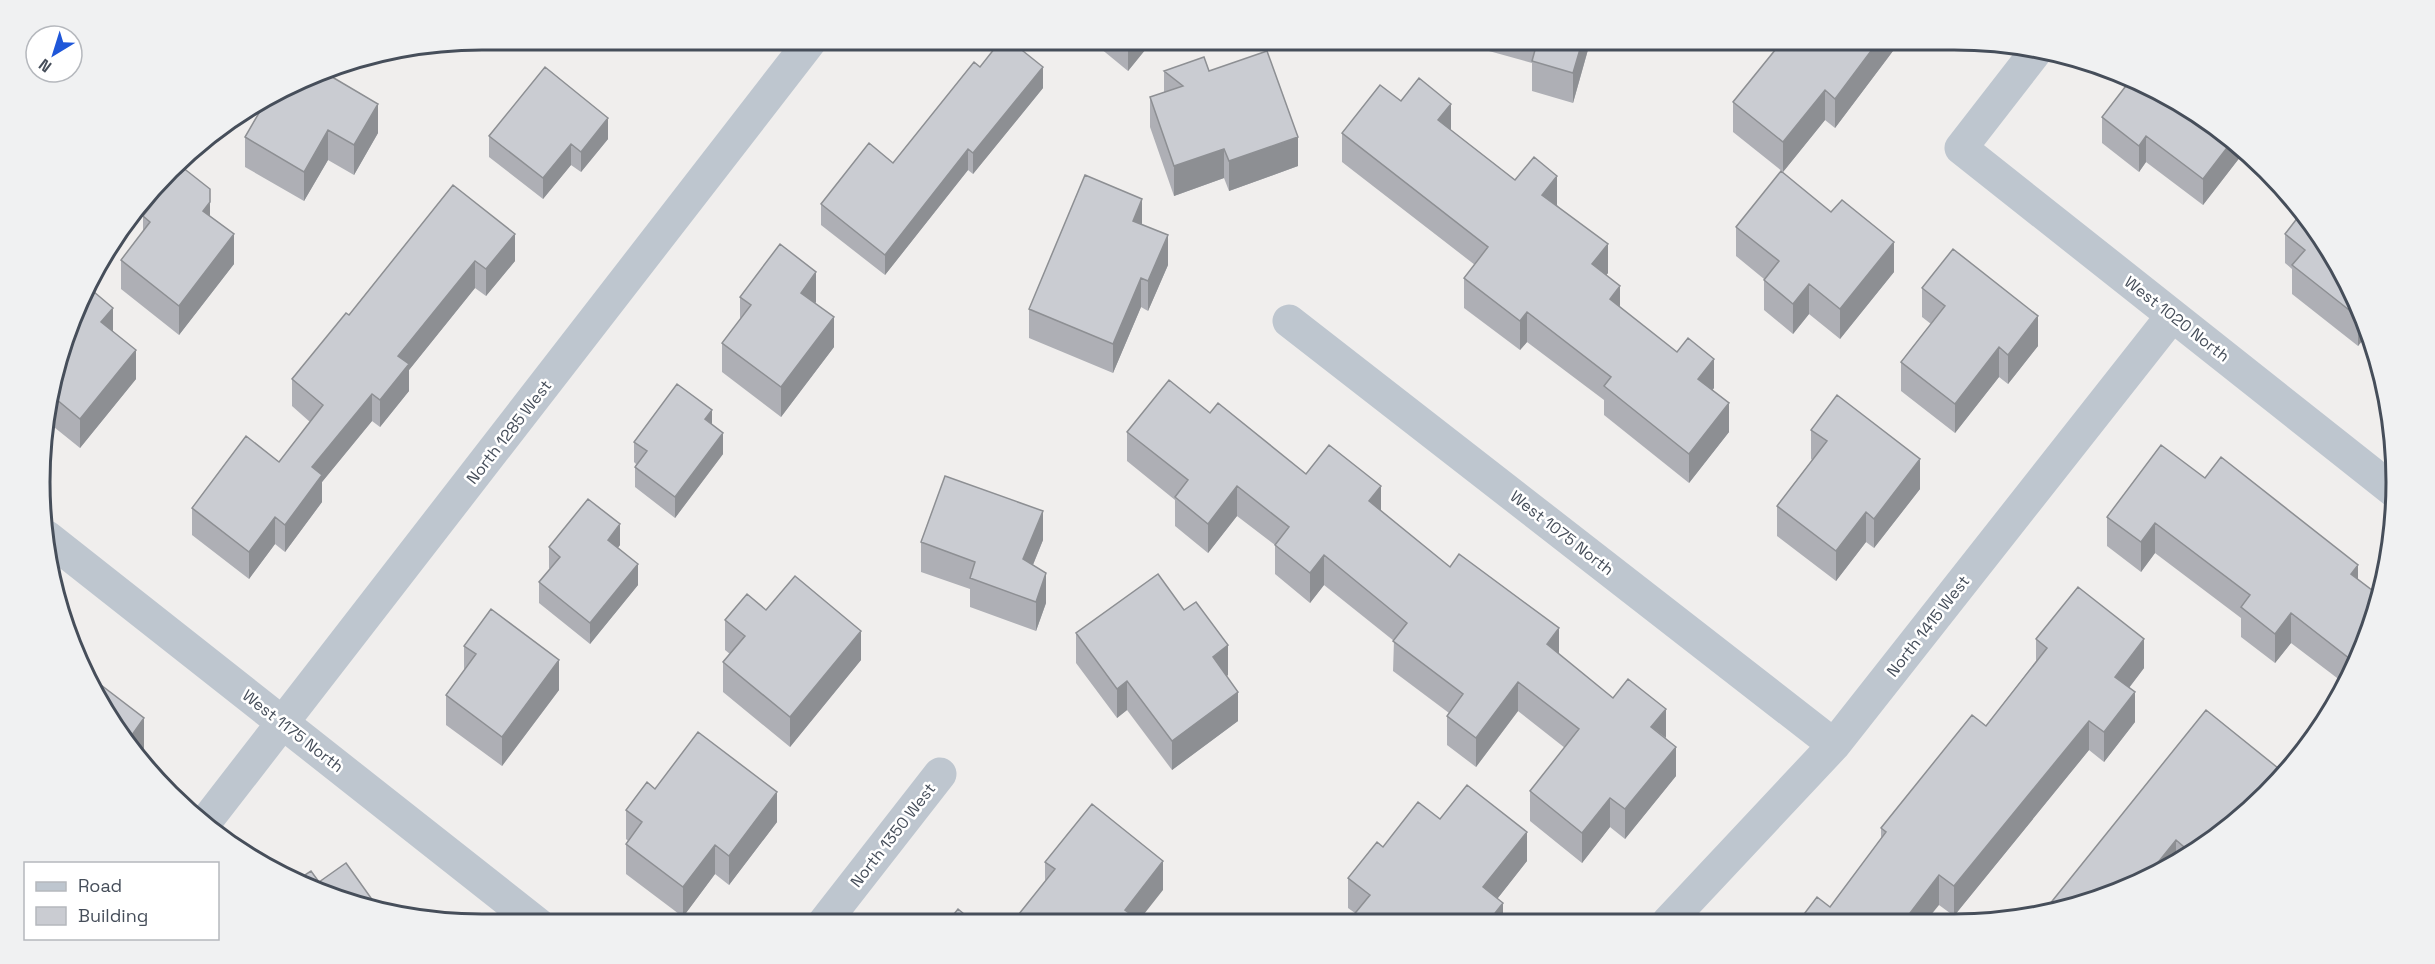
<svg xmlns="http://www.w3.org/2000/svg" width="2435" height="964" font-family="'Space Grotesk',sans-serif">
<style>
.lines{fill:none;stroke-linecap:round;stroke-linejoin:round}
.minor{stroke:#bec6cf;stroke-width:33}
.wall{fill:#aeafb5}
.shaded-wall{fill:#8d8f93}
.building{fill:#caccd2;stroke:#8d8f93;stroke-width:1.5}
.labels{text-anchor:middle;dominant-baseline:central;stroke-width:5;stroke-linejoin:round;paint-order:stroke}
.street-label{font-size:16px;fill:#464e5a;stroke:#fff}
.rim{fill:none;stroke:#464e5a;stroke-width:3}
</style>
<rect width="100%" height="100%" fill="#f0eeed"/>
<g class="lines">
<path class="minor" d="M2037,50L1961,148L2394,491
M1289,321L1834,745
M47,537L539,925
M204,824L812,39
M1668,922L1834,745L2172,316
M823,924L940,774"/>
</g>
<path class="wall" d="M665,39H680L674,46Z
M1089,39H1154L1128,71Z
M1460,39H1591L1573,103L1532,91V63L1460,43Z
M1902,39L1835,128L1825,120L1783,172L1733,132V102Z
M980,67L1043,88L973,174L968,170L885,275L821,225V204L893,163Z
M1164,71H1209L1298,166L1229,191L1224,178L1174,196L1150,127V97L1164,93Z
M270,94L378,133L354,175L328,160L304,201L245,167V137Z
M1401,101L1451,130L1515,180L1557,205L1608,273L1606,275L1620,308L1714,388L1712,390L1729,432L1689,483L1604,415V400L1527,342L1520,350L1464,308V278L1475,265L1342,162V133Z
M2102,117L2244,151V152L2203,205L2146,162L2139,172L2102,143Z
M489,136L608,139L581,172L571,165L543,199L489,157Z
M2302,212L2369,332L2358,346L2292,294V269L2285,263V234Z
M143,216H210L234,264L179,335L121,289V260L143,232Z
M1142,224L1168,265L1148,311L1141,307L1113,373L1029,338V309Z
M1736,227L1894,272L1840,339L1809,314L1793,334L1764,310V279L1736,256Z
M515,234V261L486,296L475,288L409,370V391L380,427L372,421L322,482V502L285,552L275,544L249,579L192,535V508L279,462L310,422L292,406V379L349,315Z
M1922,288L2038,346L2008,384L1999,377L1955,433L1901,391V362L1931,324L1922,317Z
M740,297L816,302L815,303L834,347L781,417L722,372V343L740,320Z
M113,331L136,379L80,448L44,419L62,340Z
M1210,413L1306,474L1381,511L1613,698L1666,738L1676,776L1625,839L1610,827L1582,863L1530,821V791L1565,748L1518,711L1476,767L1447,745V716L1449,713L1393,671L1394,641L1324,585L1310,603L1275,574V545L1237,516L1208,553L1175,526V500L1127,461V432Z
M712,424L723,454L675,518L635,487V467L636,464L634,462V442Z
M1811,430L1920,489L1874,548L1866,542L1836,581L1777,536V506L1812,460L1811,459Z
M2205,478L2358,580L2381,597L2345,684L2291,643L2275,663L2241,637V618L2155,553L2141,572L2107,546V517Z
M1043,540L1033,565L1046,603L1036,631L970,607V589L921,572V542Z
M620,545L618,548L638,585L590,644L539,603V582L550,569L549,568V547Z
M766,610L861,660L790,747L723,692V662L730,654L725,650V620Z
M1076,633L1228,675L1227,676L1238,721L1172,770L1127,710L1117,718L1076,663Z
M2036,639L2144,668L2129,688L2135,722L2104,762L2089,750L1954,916L1939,905L1830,907L1881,839V828L1986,726L2036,661Z
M464,646L559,690L502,766L446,725V695L464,671Z
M2278,775L2245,815L2149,879L2049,910V905Z
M655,789L777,822L729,885L715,874L683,917L626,874V844L628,841L626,839V810Z
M1440,819L1527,861L1497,899L1503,922L1347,923L1355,913L1348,908V878Z
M1045,862L1163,890L1045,881Z"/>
<path class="shaded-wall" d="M674,39H680L674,46Z
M1137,39H1154L1128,71V50Z
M1583,39H1591L1573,103V73Z
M1880,39H1902L1835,128V99Z
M1043,67V88L973,174V153Z
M1825,90V120L1783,172V142Z
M378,104V133L354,175V145Z
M1451,104V133L1438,120Z
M608,118V139L581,172V152Z
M328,130V160L304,201V172Z
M2146,136V162L2139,172V146Z
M1298,137V166L1229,191V161Z
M2233,140L2244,151V152L2203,205V179Z
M571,144V165L543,199V178Z
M968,149V170L885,275V255Z
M1224,149V178L1174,196V166Z
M1557,176V205L1542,224V195Z
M1142,199V229L1133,221Z
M210,202V231L203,211Z
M234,234V264L179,335V306Z
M515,234V261L486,296V269Z
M1168,235V265L1148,311V281Z
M1894,242V272L1840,339V309Z
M1608,244V273L1592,294V264Z
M475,261V288L409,370V391L380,427V400L398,356Z
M816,272V302L801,322V293Z
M1141,278V307L1113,373V344Z
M1809,284V314L1793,334V304Z
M1620,286V315L1610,299Z
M113,308V337L101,322Z
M1527,312V342L1520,350V321Z
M2361,313L2369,332L2358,346V317Z
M2038,316V346L2008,384V355Z
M834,317V347L781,417V387Z
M1999,347V377L1955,433V404Z
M136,350V379L80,448V419Z
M1714,359V388L1698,408V379Z
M372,394V421L322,482V502L285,552V525L312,467Z
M1729,403V432L1689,483V454Z
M712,410V431L705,419Z
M723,433V454L675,518V497Z
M1920,459V489L1874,548V519Z
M1237,486V516L1208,553V524Z
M1381,486V516L1369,501Z
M1043,511V540L1023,589V559Z
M1866,512V542L1836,581V551Z
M275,517V544L249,579V552Z
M2155,523V553L2141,572V542Z
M620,524V545L608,560V540Z
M1324,555V585L1310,603V573Z
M638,564V585L590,644V623Z
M2358,565V594L2351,574Z
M1046,573V603L1036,631V602Z
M2291,613V643L2275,663V634Z
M1559,628V658L1547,644Z
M861,631V660L790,747V717Z
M2144,639V668L2115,706V677Z
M1228,645V675L1213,686V657Z
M559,660V690L502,766V737Z
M1127,681V710L1117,718V689Z
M1518,682V711L1476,767V738Z
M1238,692V721L1172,770V741Z
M2135,692V722L2104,762V732Z
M1666,709V738L1651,727Z
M144,718V748L139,755L127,742Z
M2089,721V750L1954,916V886Z
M1676,747V776L1625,839V809Z
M2278,768V775L2245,815L2233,823Z
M777,792V822L729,885V856Z
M1610,798V827L1582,863V833Z
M1527,832V861L1483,917V887Z
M2176,840V861L2149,879L2143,881Z
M715,845V874L683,917V887Z
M1163,861V890L1137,923H1125V910Z
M1939,875V905L1926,921H1904Z
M1503,903V922H1488Z"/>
<path class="building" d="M1002,39H1008L1043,67L973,153L968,149L885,255L821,204L869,143L893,163L974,62L980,67Z
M1115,39H1137L1128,50Z
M1538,39H1583L1573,73L1532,61Z
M1784,39H1880L1835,99L1825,90L1783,142L1733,102Z
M1267,51L1298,137L1229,161L1224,149L1174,166L1150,97L1183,86L1164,71L1204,57L1209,71Z
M545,67L608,118L581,152L571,144L543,178L489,136Z
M322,71L378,104L354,145L328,130L304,172L245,137L270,94Z
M1419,78L1451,104L1438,120L1515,180L1534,157L1557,176L1542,195L1608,244L1592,264L1620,286L1610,299L1677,352L1688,338L1714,359L1698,379L1729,403L1689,454L1604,386L1611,377L1527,312L1520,321L1464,278L1488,247L1342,133L1380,85L1401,101Z
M2132,78L2149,85L2223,131L2233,140L2203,179L2146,136L2139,146L2102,117Z
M182,167L210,189V202L203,211L234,234L179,306L121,260L150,222L143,216Z
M1781,171L1831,212L1842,200L1894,242L1840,309L1809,284L1793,304L1764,280L1779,261L1736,227Z
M1085,175L1142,199L1133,221L1168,235L1148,281L1141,278L1113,344L1029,309Z
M453,185L515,234L486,269L475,261L398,356L409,364L380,400L372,394L312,467L322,475L285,525L275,517L249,552L192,508L246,436L279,462L323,405L292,379L346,313L349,315Z
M2302,212L2337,261L2361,313L2358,317L2292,265L2305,250L2285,234Z
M780,244L816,272L801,293L834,317L781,387L722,343L751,305L740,297Z
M1953,249L2038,316L2008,355L1999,347L1955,404L1901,362L1945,306L1922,288Z
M87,286L113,308L101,322L136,350L80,419L50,394L62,340Z
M1169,380L1210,413L1218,403L1306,474L1329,445L1381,486L1369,501L1450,567L1459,554L1559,628L1547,644L1613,698L1628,679L1666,709L1651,727L1676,747L1625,809L1610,798L1582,833L1530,791L1579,729L1518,682L1476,738L1447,716L1463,694L1393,641L1407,623L1324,555L1310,573L1275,545L1289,527L1237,486L1208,524L1175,497L1188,480L1127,432Z
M677,384L712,410L705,419L723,433L675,497L635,467L647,451L634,442Z
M1837,395L1920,459L1874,519L1866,512L1836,551L1777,506L1827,441L1811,430Z
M2161,445L2205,478L2221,457L2358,565L2351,574L2381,597L2354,662L2291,613L2275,634L2241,607L2250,595L2155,523L2141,542L2107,517Z
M945,476L1043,511L1023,559L1046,573L1036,602L970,578L975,562L921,542Z
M588,499L620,524L608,540L638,564L590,623L539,582L560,557L549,547Z
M1158,574L1184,610L1196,602L1228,645L1213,657L1238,692L1172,741L1127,681L1117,689L1076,633Z
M795,576L861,631L790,717L723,662L745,636L725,620L747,594L766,610Z
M2078,587L2144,639L2115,677L2135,692L2104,732L2089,721L1954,886L1939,875L1904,921L1798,922L1817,897L1830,907L1886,832L1881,828L1972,715L1986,726L2047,648L2036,639Z
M491,609L559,660L502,737L446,695L476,654L464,646Z
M84,672L144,718L127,742L113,728Z
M2206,710L2278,768L2233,823L2190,852L2176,840L2143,881L2053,909L2049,905Z
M698,732L777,792L729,856L715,845L683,887L626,844L642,822L626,810L647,782L655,789Z
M1467,785L1527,832L1483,887L1503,903L1488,922L1448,923L1441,917L1437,923H1347L1370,895L1348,878L1377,842L1383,847L1418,802L1440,819Z
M1092,804L1163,861L1125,910L1136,918L1132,923L1011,924L1055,869L1045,862Z
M346,863L381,912L367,910L294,882L311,871L319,882Z
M958,909L976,924H946Z"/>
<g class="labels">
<g class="street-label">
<text transform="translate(2177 319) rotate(38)">West 1020 North</text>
<text transform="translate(509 432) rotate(-52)">North 1285 West</text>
<text transform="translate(1562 533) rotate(38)">West 1075 North</text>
<text transform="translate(1928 626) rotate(-52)">North 1415 West</text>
<text transform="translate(293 731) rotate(38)">West 1175 North</text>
<text transform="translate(893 835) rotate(-52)">North 1350 West</text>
</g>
</g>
<path d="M0 0H2435V964H0ZM482 50H1954A432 432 0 0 1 2386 482V482A432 432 0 0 1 1954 914H482A432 432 0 0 1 50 482V482A432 432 0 0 1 482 50Z" fill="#f0f1f2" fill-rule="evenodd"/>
<path class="rim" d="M482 50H1954A432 432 0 0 1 2386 482V482A432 432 0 0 1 1954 914H482A432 432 0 0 1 50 482V482A432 432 0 0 1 482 50Z"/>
<rect x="24" y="862" width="195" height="78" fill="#ffffff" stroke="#b5b8bd" stroke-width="1.5"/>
<rect x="36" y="882" width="30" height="9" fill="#bec6cf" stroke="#b5b8bd" stroke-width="1.5"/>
<text x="78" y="892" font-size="18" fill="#464e5a">Road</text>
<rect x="36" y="907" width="30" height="18" fill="#caccd2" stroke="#b5b8bd" stroke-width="1.5"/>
<text x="78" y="922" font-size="18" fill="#464e5a">Building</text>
<g transform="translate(54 54) rotate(218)"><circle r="28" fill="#ffffff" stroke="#b5b8bd" stroke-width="1.5"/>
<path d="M0-4.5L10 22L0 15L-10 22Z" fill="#1f57d9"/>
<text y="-9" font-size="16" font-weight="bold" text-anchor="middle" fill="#464e5a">N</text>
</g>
</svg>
